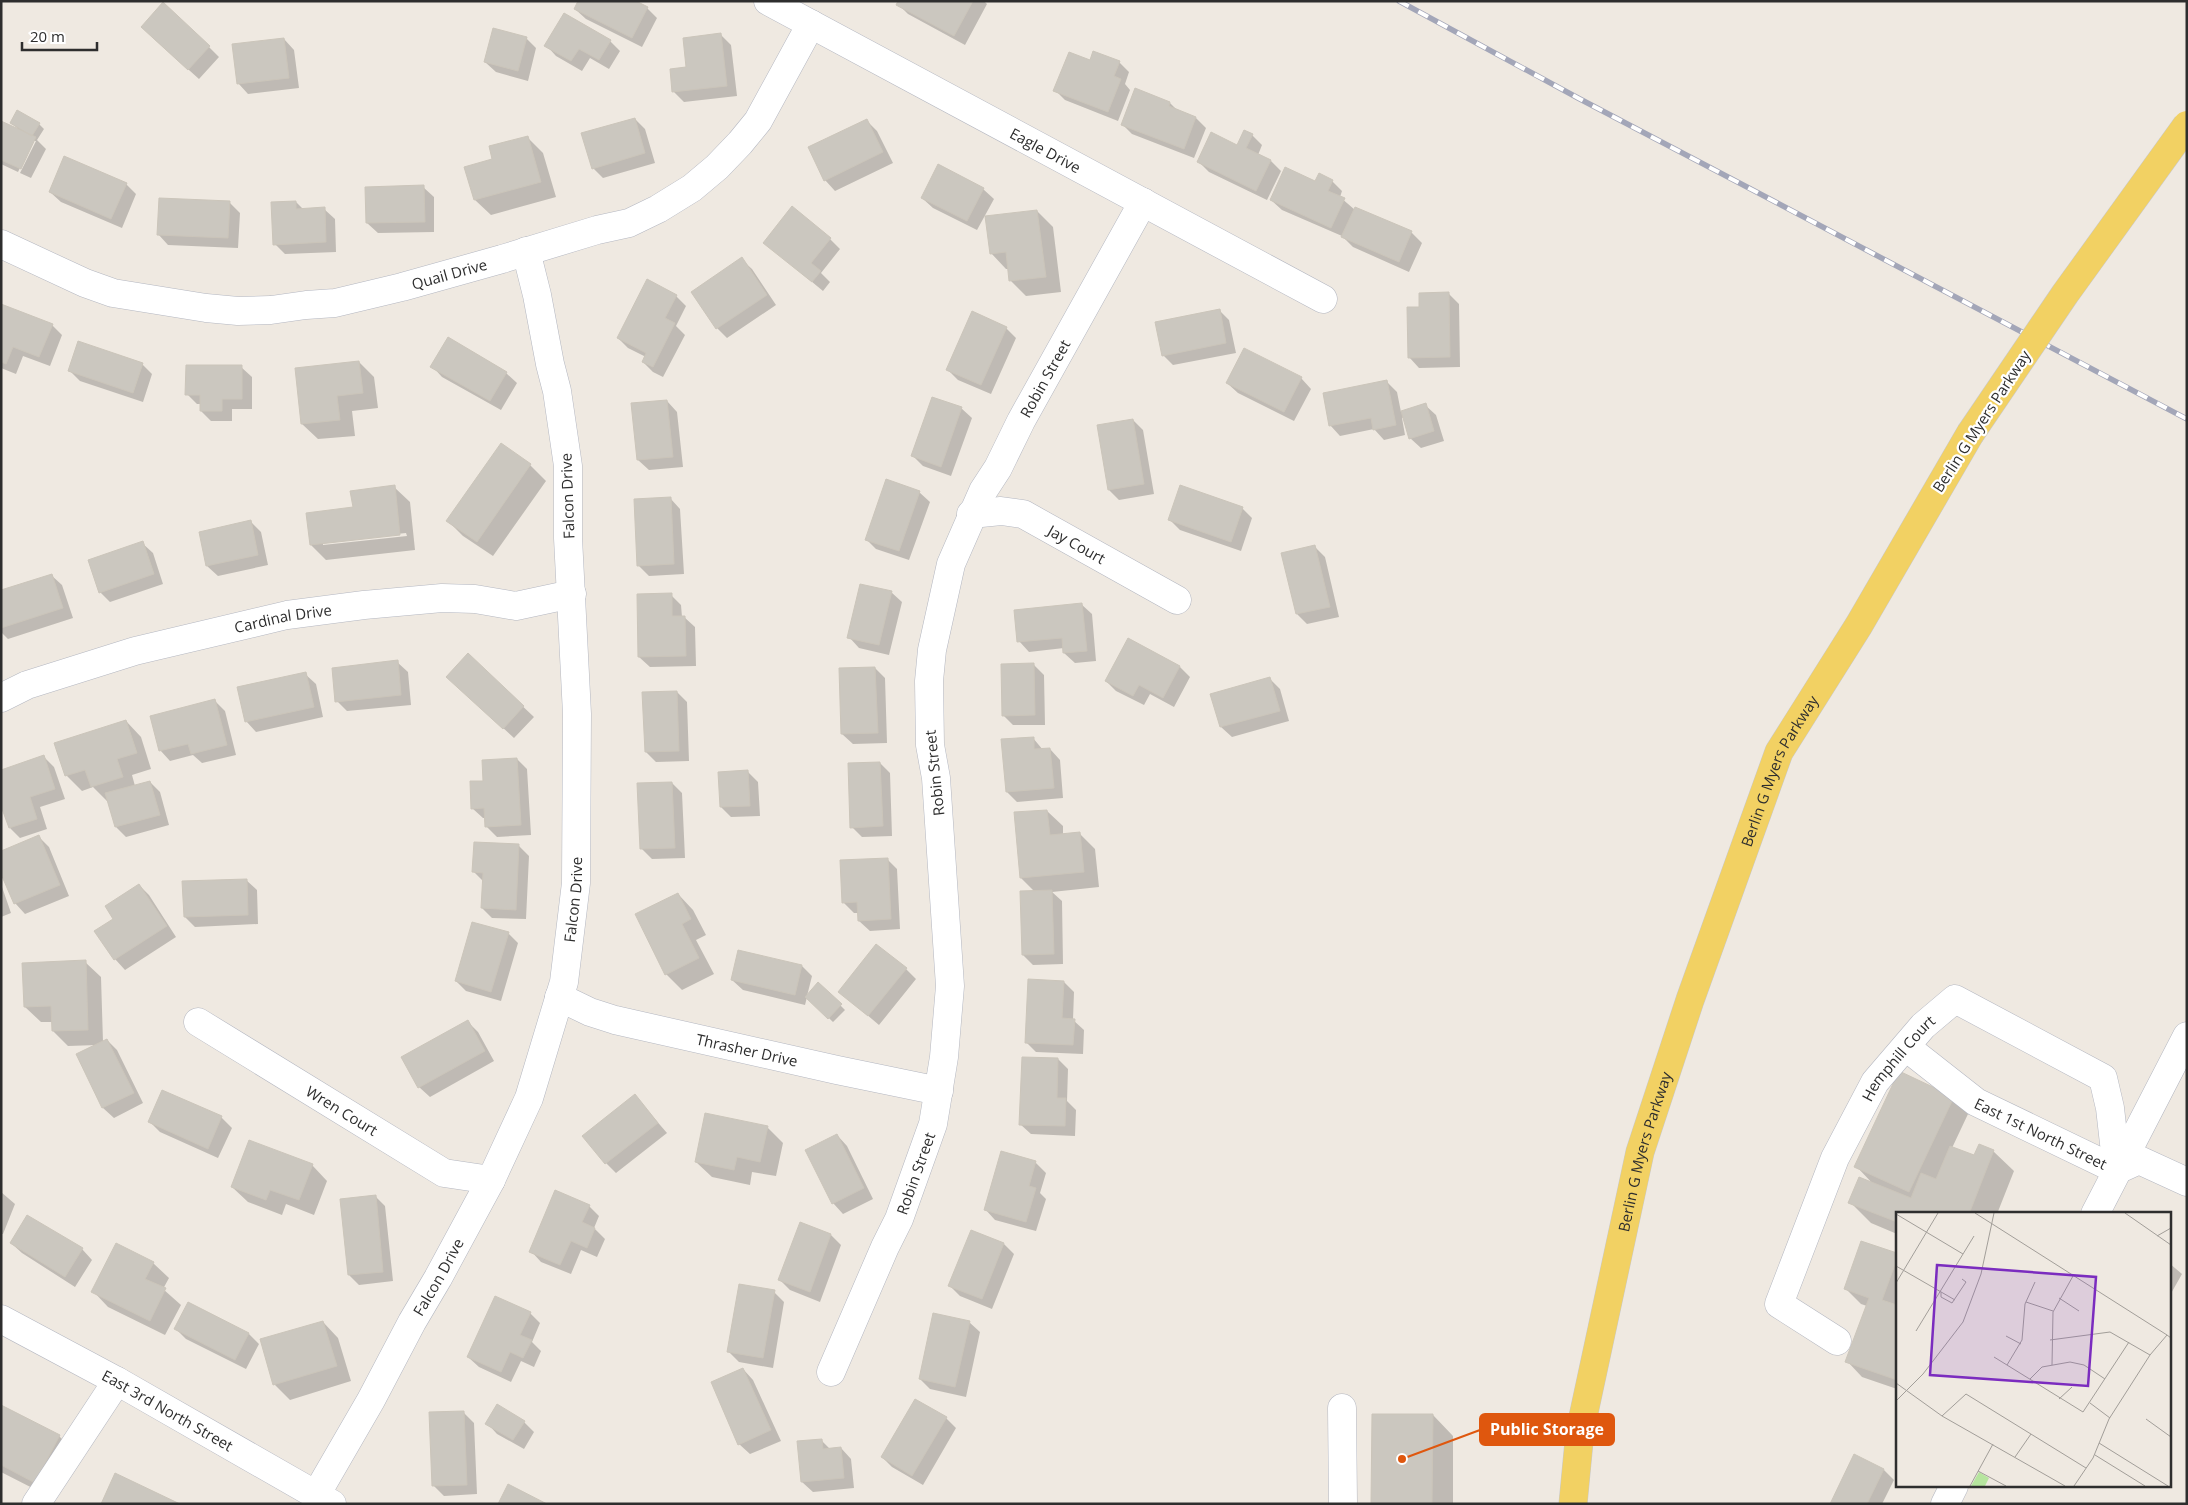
<svg xmlns="http://www.w3.org/2000/svg" width="2188" height="1505" font-family="'Open Sans',sans-serif">
<style>
.shadow{fill:#0003;fill-rule:evenodd}
.building{fill:#cbc7bf;stroke:#cbc5ba}
.lines{fill:none;stroke-linecap:round;stroke-linejoin:round}
.minor-casing{stroke:#b4b7c1;stroke-width:29}
.major-casing{stroke:#c9c9c9;stroke-width:29}
.minor{stroke:#fff;stroke-width:28}
.major{stroke:#f2d163;stroke-width:28}
.rail-casing{stroke:#a3a6b8;stroke-width:5.5}
.rail{stroke:#fff;stroke-width:4;stroke-dasharray:11;stroke-linecap:butt}
.major-bridge-casing{stroke:#c9c9c9;stroke-width:29;stroke-linecap:butt}
.major-bridge{stroke:#f2d163;stroke-width:28}
.labels{text-anchor:middle;dominant-baseline:central;stroke-width:4.5;stroke-linejoin:round;paint-order:stroke}
.street-label{font-size:15px;fill:#2e2e2e;stroke:#fff}
.inset-road{fill:none;stroke:#a29e99;stroke-width:1}
.view{fill:#7b2cbf;fill-opacity:0.15;stroke:#7b2cbf;stroke-width:2.5}
.inset-edge{fill:none;stroke:#2e2e2e;stroke-width:2.5}
.leader{fill:none;stroke:#df570e;stroke-width:2}
.callout-dot{fill:#df570e;stroke:#fff;stroke-width:2}
.callout{fill:#df570e;stroke:#df570e;stroke-width:2}
.callout-label{font-size:16px;text-anchor:middle;font-weight:bold;fill:#fff}
</style>
<rect width="100%" height="100%" fill="#efe9e1"/>
<path class="shadow" d="M899,1H984L987,4L965,45L908,14L898,4Z
M647,8L657,18L642,47L586,19L575,9Z
M720,34L731,45L737,96L684,102L674,92L671,70L687,68Z
M152,37L209,47L219,57L199,79Z
M526,38L536,48L528,81L496,72L485,62Z
M284,39L294,50L299,88L248,94L238,83Z
M610,41L620,51L609,69L590,58L582,71L556,56L546,45Z
M1090,62H1119L1129,72L1125,84L1130,90L1118,121L1065,100L1055,90Z
M1170,103L1178,111L1196,118L1206,128L1194,158L1132,134L1122,124Z
M635,119L645,129L655,163L603,178L593,168Z
M867,121L877,131L893,163L835,191L825,180Z
M1,122L19,130L12,123L39,124L44,129L37,140L46,149L31,178L20,173L36,141H33L18,172L1,164Z
M1252,135L1262,145L1258,155L1271,161L1281,171L1267,200L1209,172L1199,162L1237,146Z
M527,137L543,153L556,197L491,215L475,200L466,168L493,160Z
M1332,181L1342,191L1340,197L1355,210V208L1412,233L1422,243L1409,272L1353,247L1342,236L1282,210L1271,200Z
M126,184L136,194L122,228L61,202L50,192Z
M423,187L434,197V232L378,233L367,223Z
M983,189L994,199L977,230L933,208L922,198Z
M229,202L240,213L238,248L168,245L158,234Z
M296,202L304,210L324,209L335,219L336,252L285,254L275,244Z
M1037,211L1053,227L1061,292L1026,296L1011,281L1009,269H1006L991,253Z
M830,239L840,249L821,273L830,282L823,291L765,243Z
M741,259L752,269L776,305L727,338L717,328Z
M1449,294L1459,304L1460,367L1419,368L1409,357L1420,308Z
M676,296L686,306L676,326L685,335L663,377L653,372L643,362L646,357L628,348L618,338Z
M1,305L52,325L62,335L50,366L23,356L16,374L1,368Z
M1219,310L1229,320L1236,353L1173,365L1163,355Z
M1006,328L1016,338L991,394L958,380L948,370Z
M359,362L374,377L378,408L352,411L355,436L318,439L302,424Z
M142,364L152,374L143,402L80,381L70,371Z
M432,366L506,373L517,383L501,410L442,377Z
M241,367L252,377V409H232V421H211L201,411V404H197L187,394Z
M1301,378L1311,389L1294,421L1238,393L1227,383Z
M1387,382L1397,392L1401,412L1425,405L1436,415L1444,441L1421,448L1410,438L1404,417L1402,418L1405,435L1384,440L1374,429L1340,436L1330,425Z
M667,401L677,412L683,467L649,470L638,460L633,404Z
M961,408L972,418L951,476L923,466L913,456Z
M1133,420L1143,430L1154,494L1119,500L1109,490Z
M501,445L530,465L546,481L493,556L463,536L448,521Z
M394,487L410,502L415,550L326,560L311,545L354,508ZM406,533L407,536L323,545V542Z
M919,492L930,502L909,560L876,549L866,539Z
M670,498L680,509L684,574L649,576L638,565Z
M1242,508L1252,518L1241,551L1180,530L1170,520Z
M251,522L261,532L268,565L218,576L207,566Z
M142,543L153,553L163,584L110,602L100,592Z
M1315,547L1325,557L1339,617L1307,624L1297,614Z
M51,575L62,585L73,618L8,639L1,632V592Z
M891,592L902,602L889,655L859,648L849,637Z
M671,595L681,605L682,617H684L695,627L696,666L650,667L639,657Z
M1081,604L1092,614L1096,661L1075,663L1064,653V648L1029,652L1019,641Z
M1128,640L1180,667L1190,677L1174,707L1150,694L1144,705L1116,691L1106,681Z
M468,655L534,717L514,738L458,687Z
M397,662L408,672L411,705L347,711L337,701Z
M1034,665L1044,675L1045,725H1013L1003,715Z
M875,668L885,678L887,743L853,744L842,734Z
M305,674L316,684L323,717L256,732L246,721Z
M1270,679L1280,689L1289,721L1232,737L1221,727Z
M677,692L687,702L689,761L656,762L646,752Z
M215,701L225,711L236,755L202,763L193,755L170,761L160,750Z
M126,721L141,737L151,769L132,775L135,786L150,782L160,792L169,825L126,837L116,827L108,802L93,787L82,791L66,775Z
M1033,738L1043,750L1050,749L1060,760L1063,798L1017,802L1007,792Z
M44,757L54,767L65,799L40,807L47,829L20,838L10,828Z
M517,759L527,769L531,835L497,837L486,826V818H483L472,808L484,782Z
M880,763L890,773L892,836L862,837L852,827Z
M748,772L758,782L760,816L731,817L721,807Z
M672,783L682,793L685,858L652,859L642,849Z
M1047,811L1063,826V835L1080,834L1095,849L1099,887L1052,892L1062,901L1063,964L1033,965L1023,955L1035,892L1021,878Z
M39,837L49,847L69,896L25,914L15,903Z
M519,846L529,856L526,919L492,918L482,908L483,881L474,872Z
M887,859L897,869L900,929L870,931L859,921V913H854L844,903Z
M246,880L257,890L258,924L195,927L185,917Z
M1,884L11,913L1,917Z
M139,885L149,895L176,937L125,970L115,959V919Z
M678,894L693,910L706,935L696,940L714,974L682,990L666,974Z
M508,933L518,943L501,1001L466,991L456,981Z
M85,962L101,977L103,1042L107,1040L117,1050L143,1103L114,1118L103,1108L77,1055L97,1045L68,1046L53,1031L52,1022H41L25,1007Z
M802,966L812,976L807,996L819,984L845,1010L833,1022L807,997L805,1005L743,990L732,980Z
M906,969L916,979L879,1025L840,992Z
M1064,982L1074,992L1073,1020L1084,1030L1083,1054L1036,1052L1026,1042Z
M468,1022L478,1032L494,1061L430,1097L419,1087Z
M1058,1059L1068,1069L1067,1101L1076,1110L1075,1136L1031,1134L1020,1124Z
M163,1092L221,1117L232,1128L218,1158L160,1132L150,1122Z
M635,1096L667,1133L616,1173L606,1163Z
M1953,1098L1968,1114L1952,1148L1975,1157L1993,1151L2014,1171L1997,1214H1897V1234L1871,1223L1850,1202L1874,1185L1856,1166Z
M767,1127L783,1143L776,1176L752,1172L750,1185L712,1177L696,1162Z
M837,1135L847,1146L873,1199L843,1214L833,1203Z
M1035,1162L1046,1173L1040,1193L1046,1199L1036,1231L995,1220L985,1209Z
M312,1165L327,1181L314,1215L286,1204L282,1215L248,1202L232,1187Z
M1,1192L15,1204L3,1234H1Z
M375,1196L385,1206L393,1281L359,1285L349,1275Z
M589,1206L599,1216L594,1228L605,1239L597,1257L581,1250L571,1274L541,1262L531,1251Z
M801,1224L831,1235L841,1245L820,1302L790,1290L780,1280Z
M972,1231L1004,1244L1014,1254L992,1309L960,1296L950,1286Z
M11,1243L82,1249L92,1260L75,1287L22,1253Z
M1897,1255V1389L1862,1377L1847,1361L1867,1306L1861,1304L1845,1288Z
M153,1263L169,1278L163,1289L181,1305L165,1335L108,1307L93,1291Z
M2169,1263L2182,1274L2169,1297Z
M774,1292L784,1302L773,1368L739,1362L728,1351Z
M189,1303L249,1334L259,1344L246,1369L186,1339L176,1329Z
M530,1313L540,1323L532,1342L541,1351L534,1367L521,1361L511,1382L479,1367L468,1357Z
M323,1322L338,1338L351,1381L290,1400L274,1384Z
M969,1322L980,1332L966,1397L930,1389L920,1379Z
M743,1369L753,1380L781,1441L750,1454L739,1444Z
M1,1406L59,1436L74,1451L50,1497L1,1472Z
M464,1413L474,1423L477,1494L444,1496L433,1485Z
M1433,1415L1453,1436V1504H1372Z
M946,1418L956,1428L923,1485L892,1467L882,1457Z
M524,1422L534,1432L524,1449L497,1434L487,1423Z
M821,1440L830,1449L841,1448L851,1459L854,1488L813,1492L802,1482Z
M1855,1456L1884,1470L1894,1480L1882,1504H1831Z"/>
<path class="building" d="M578,1H636L648,7L632,38L574,9Z
M898,1H973L954,36L896,5Z
M163,2L210,46L188,70L141,27Z
M564,13L611,40L599,60L579,49L571,61L544,46Z
M493,28L527,37L518,71L484,62Z
M721,33L727,86L672,92L670,69L686,67L683,38Z
M284,38L289,78L237,84L232,44Z
M1093,51L1120,61L1114,76L1121,79L1108,112L1053,91L1069,52L1090,60Z
M1135,88L1170,102L1169,106L1196,117L1184,149L1121,125Z
M17,110L40,123L32,136L10,123Z
M635,118L645,153L592,169L581,133Z
M867,119L883,152L824,181L808,147Z
M1,121L36,137L21,169L1,160Z
M1244,130L1253,134L1246,148L1271,160L1256,191L1197,162L1211,132L1237,145Z
M528,136L541,182L474,200L464,167L492,159L489,146Z
M64,156L127,183L111,219L49,192Z
M938,164L984,188L967,221L921,198Z
M1285,167L1315,181L1319,173L1333,180L1328,191L1345,198L1331,228L1270,200Z
M424,185L425,222L366,223L365,187Z
M159,198L230,201L228,238L157,235Z
M296,201V209L325,207L326,242L273,245L271,202Z
M792,206L831,238L811,263L821,271L812,282L763,243Z
M1355,207L1412,231L1399,262L1341,237Z
M1037,210L1046,277L1009,281L1006,252L990,254L985,216Z
M742,257L767,295L716,329L691,292Z
M647,279L677,295L665,318L675,323L653,367L642,362L646,353L617,338Z
M1449,292L1450,357L1408,358L1407,307H1419V293Z
M1,304L53,324L39,357L13,347L6,364L1,362Z
M1220,309L1226,343L1162,356L1155,322Z
M972,311L1007,327L981,385L946,370Z
M448,337L507,372L490,401L430,367Z
M78,341L143,363L133,393L68,371Z
M1244,348L1302,377L1284,412L1226,383Z
M359,361L363,393L337,396L340,420L301,424L295,368Z
M186,365H242V399H222V411H200V395H185Z
M1387,380L1396,425L1373,430L1371,418L1329,426L1323,393Z
M932,397L962,407L941,467L911,456Z
M667,400L673,457L637,460L631,403Z
M1426,403L1434,431L1409,439L1401,411Z
M1133,419L1144,484L1108,490L1097,425Z
M501,443L531,464L477,542L446,521Z
M886,479L920,491L899,551L865,540Z
M395,485L400,535L310,545L306,513L353,507L350,491Z
M1180,485L1243,507L1231,542L1168,520Z
M671,497L674,564L637,566L634,499Z
M251,520L258,555L206,566L199,532Z
M143,541L154,574L99,593L88,560Z
M1315,545L1330,607L1296,614L1281,553Z
M52,574L63,608L1,628V590Z
M860,584L892,591L879,645L847,638Z
M672,593V616H685L686,656L638,657L637,594Z
M1082,603L1087,651L1063,653L1062,638L1017,642L1014,610Z
M1128,638L1180,666L1163,698L1139,685L1133,696L1105,681Z
M468,653L524,706L503,729L446,677Z
M398,660L401,695L335,702L332,668Z
M1034,663L1035,715L1002,716L1001,664Z
M875,667L878,733L841,734L839,668Z
M306,672L314,707L245,722L237,687Z
M1270,677L1280,711L1220,727L1210,694Z
M677,691L679,751L645,752L642,692Z
M215,699L227,745L191,754L188,744L159,751L150,716Z
M126,720L137,753L117,759L123,777L91,787L85,770L65,776L54,743Z
M1034,737V749L1050,748L1054,788L1006,792L1001,739Z
M44,755L55,789L30,797L37,819L9,828L1,806V770Z
M517,758L521,825L485,827L484,808L471,809L470,781H483L482,760Z
M880,762L883,826L850,828L848,763Z
M748,770L750,806L720,807L718,772Z
M150,781L160,815L115,827L105,793Z
M672,782L675,848L640,849L637,783Z
M1047,810L1050,835L1080,832L1084,872L1020,878L1014,812Z
M39,835L60,885L14,904L1,874V851Z
M474,842L519,844L516,910L481,908L483,873L472,872Z
M888,858L891,919L858,921L857,902L842,903L840,860Z
M247,879L248,915L184,917L182,881Z
M139,884L167,926L114,960L94,931L113,919L105,906Z
M1052,890L1054,954L1022,955L1020,891Z
M678,893L691,919L682,924L699,958L665,975L635,914Z
M472,922L509,932L491,992L455,981Z
M876,944L907,968L868,1016L838,992Z
M738,950L802,965L795,995L731,980Z
M86,960L88,1030L52,1031L51,1006L24,1007L22,963Z
M1028,979L1064,981L1062,1018L1075,1019L1073,1045L1025,1043Z
M818,982L842,1004L828,1019L805,997Z
M468,1020L485,1051L418,1088L401,1057Z
M107,1039L134,1093L102,1108L76,1054Z
M1022,1057L1058,1058L1057,1098H1066L1065,1126L1019,1125Z
M1899,1071L1954,1097L1909,1192L1854,1167Z
M162,1090L222,1116L208,1149L148,1122Z
M635,1094L658,1123L605,1164L582,1136Z
M705,1113L768,1126L760,1162L737,1157L734,1170L695,1162Z
M837,1134L864,1188L832,1204L805,1150Z
M249,1140L313,1164L299,1200L270,1190L266,1200L231,1187Z
M1979,1144L1994,1150L1969,1214H1897V1222L1848,1203L1859,1177L1911,1198L1921,1173L1936,1179L1950,1146L1974,1155Z
M1001,1151L1036,1161L1029,1186L1036,1188L1026,1222L984,1210Z
M555,1190L590,1205L582,1222L595,1228L587,1248L571,1241L560,1265L529,1252Z
M376,1195L383,1272L348,1275L340,1199Z
M27,1215L83,1248L65,1277L10,1243Z
M800,1222L831,1234L810,1292L778,1280Z
M971,1230L1004,1243L982,1299L948,1286Z
M1861,1241L1897,1253V1259L1882,1300L1897,1305V1380L1845,1362L1869,1298L1844,1289Z
M116,1243L154,1262L145,1279L166,1288L150,1321L91,1292Z
M739,1284L775,1290L763,1358L727,1352Z
M495,1296L531,1312L520,1335L532,1340L523,1358L510,1352L501,1372L467,1357Z
M188,1302L249,1333L235,1360L174,1329Z
M933,1313L970,1321L955,1387L919,1379Z
M323,1321L337,1366L273,1385L260,1339Z
M743,1368L771,1430L738,1445L711,1382Z
M915,1399L947,1417L912,1476L881,1457Z
M497,1404L525,1421L513,1440L485,1424Z
M1,1405L60,1435L35,1483L1,1465Z
M464,1411L467,1485L432,1486L429,1412Z
M1372,1414H1433L1432,1504H1371Z
M822,1439L823,1449L841,1447L844,1478L801,1482L797,1441Z
M1854,1454L1884,1469L1867,1504H1830Z
M115,1473L180,1504H101Z
M508,1484L547,1504H498Z"/>
<g class="lines">
<g class="minor-casing">
<g id="minor">
<path id="s1" d="M768,1L1323,299"/>
<path id="s2" d="M1,244L85,283L113,293L206,308L238,311L271,310L306,305L335,303L402,287L502,259L597,230L629,223L658,209L692,188L717,167L740,143L758,121L811,24"/>
<path id="s3" d="M971,514L1001,511L1023,514L1177,600"/>
<path id="s4" d="M1,698L27,685L135,651L287,615L364,605L442,598L475,599L516,606L572,594"/>
<path id="s5" d="M559,997L590,1012L615,1020L837,1070L939,1091"/>
<path id="s6" d="M198,1022L444,1173L491,1180"/>
<path id="s7" d="M1906,1047L1976,1102L2117,1170L2139,1160L2187,1182"/>
<path d="M2095,1214L2187,1036"/>
<path id="s8" d="M1,1319L117,1381L332,1504"/>
<path id="s9" d="M1837,1341L1779,1304L1835,1158L1875,1082L1923,1026L1955,999L2103,1078L2110,1108L2117,1170"/>
<path id="s10" d="M831,1372L885,1247L899,1219L933,1124L944,1057L950,986L936,778L930,745L929,681L932,650L951,564L983,491L998,468L1021,421L1143,202"/>
<path d="M1342,1408L1343,1504"/>
<path id="s11" d="M316,1495L371,1400L412,1322L438,1278L491,1180L529,1098L564,982L576,883L577,714L568,538V466L557,391L550,364L537,295L526,251"/>
<path d="M36,1504L117,1381"/>
<path d="M1945,1504L1954,1486"/>
</g>
</g>
<g class="major-casing">
<g id="major">
<path id="s12" d="M1573,1504L1580,1431L1640,1152L1690,1000L1779,752L1859,625L1970,434"/>
</g>
</g>
<use href="#minor" class="minor"/>
<use href="#major" class="major"/>
<g class="rail-casing">
<path id="rail" d="M1399,1L1578,98L2187,419"/>
</g>
<use href="#rail" class="rail"/>
<g class="major-bridge-casing">
<path id="major-bridge" d="M1970,434L2065,294L2187,125"/>
</g>
<use href="#major-bridge" class="major-bridge"/>
</g>
<g class="labels">
<g class="street-label">
<text stroke="none"><textPath href="#s1" startOffset="315">Eagle Drive</textPath></text>
<text stroke="none"><textPath href="#s2" startOffset="464">Quail Drive</textPath></text>
<text stroke="none"><textPath href="#s10" startOffset="1041">Robin Street</textPath></text>
<text transform="translate(1981 421) rotate(-57)">Berlin G Myers Parkway</text>
<text transform="translate(567 496) rotate(-92)">Falcon Drive</text>
<text stroke="none"><textPath href="#s3" startOffset="114">Jay Court</textPath></text>
<text stroke="none"><textPath href="#s4" startOffset="294">Cardinal Drive</textPath></text>
<text stroke="none"><textPath href="#s12" startOffset="765">Berlin G Myers Parkway</textPath></text>
<text transform="translate(934 773) rotate(-96)">Robin Street</text>
<text stroke="none"><textPath href="#s11" startOffset="655">Falcon Drive</textPath></text>
<text stroke="none"><textPath href="#s5" startOffset="196">Thrasher Drive</textPath></text>
<text stroke="none"><textPath href="#s9" startOffset="344">Hemphill Court</textPath></text>
<text stroke="none"><textPath href="#s6" startOffset="169">Wren Court</textPath></text>
<text stroke="none"><textPath href="#s7" startOffset="161">East 1st North Street</textPath></text>
<text stroke="none"><textPath href="#s12" startOffset="360">Berlin G Myers Parkway</textPath></text>
<text stroke="none"><textPath href="#s10" startOffset="216">Robin Street</textPath></text>
<text stroke="none"><textPath href="#s11" startOffset="250">Falcon Drive</textPath></text>
<text stroke="none"><textPath href="#s8" startOffset="190">East 3rd North Street</textPath></text>
</g>
</g>
<g transform="translate(1896 1212)">
<rect width="275" height="275" fill="#efe9e1"/>
<path d="M83,260L93,266L89,274H75Z" fill="#b6e59e"/>
<path class="inset-road" d="M79,1L271,123M229,1L275,33M0,2L67,42M261,24L275,16M0,54L59,88M0,71L42,1M45,80V85L56,91L70,70L66,67M163,86L183,99M130,90L157,99M20,119L78,24M110,124L125,132M154,128L214,120L254,143M98,145L187,200L233,130M111,153L126,128L129,92L139,70M156,153L157,100L177,64M134,167L146,155L174,150L188,153L209,167M0,171L46,204L169,274M163,187L176,175M0,189L27,162L67,110L85,62L98,1M194,191L214,206M46,204L70,182L190,256M250,207L275,225M203,231L272,274M199,243L249,274M119,245L135,222M82,259L110,274M74,274L97,232M178,274L197,246L213,207L254,143L271,123L275,126"/>
<path class="view" d="M41,53L200,65L192,174L34,163Z"/>
<rect width="275" height="275" class="inset-edge"/>
</g>
<path class="leader" d="M1402 1459L1480 1430"/>
<circle class="callout-dot" cx="1402" cy="1459" r="5"/>
<rect class="callout" x="1480" y="1414" width="134" height="31" rx="5"/>
<g class="callout-label">
<text x="1547" y="1435">Public Storage</text>
</g>
<rect width="2188" height="1505" fill="none" stroke="#2e2e2e" stroke-width="5"/>
<path d="M22 42v8h75v-8" fill="none" stroke="#2e2e2e" stroke-width="2.5"/>
<text x="30" y="42" font-size="15" fill="#2e2e2e" stroke="#ffffff" stroke-width="4" paint-order="stroke">20 m</text>
</svg>
